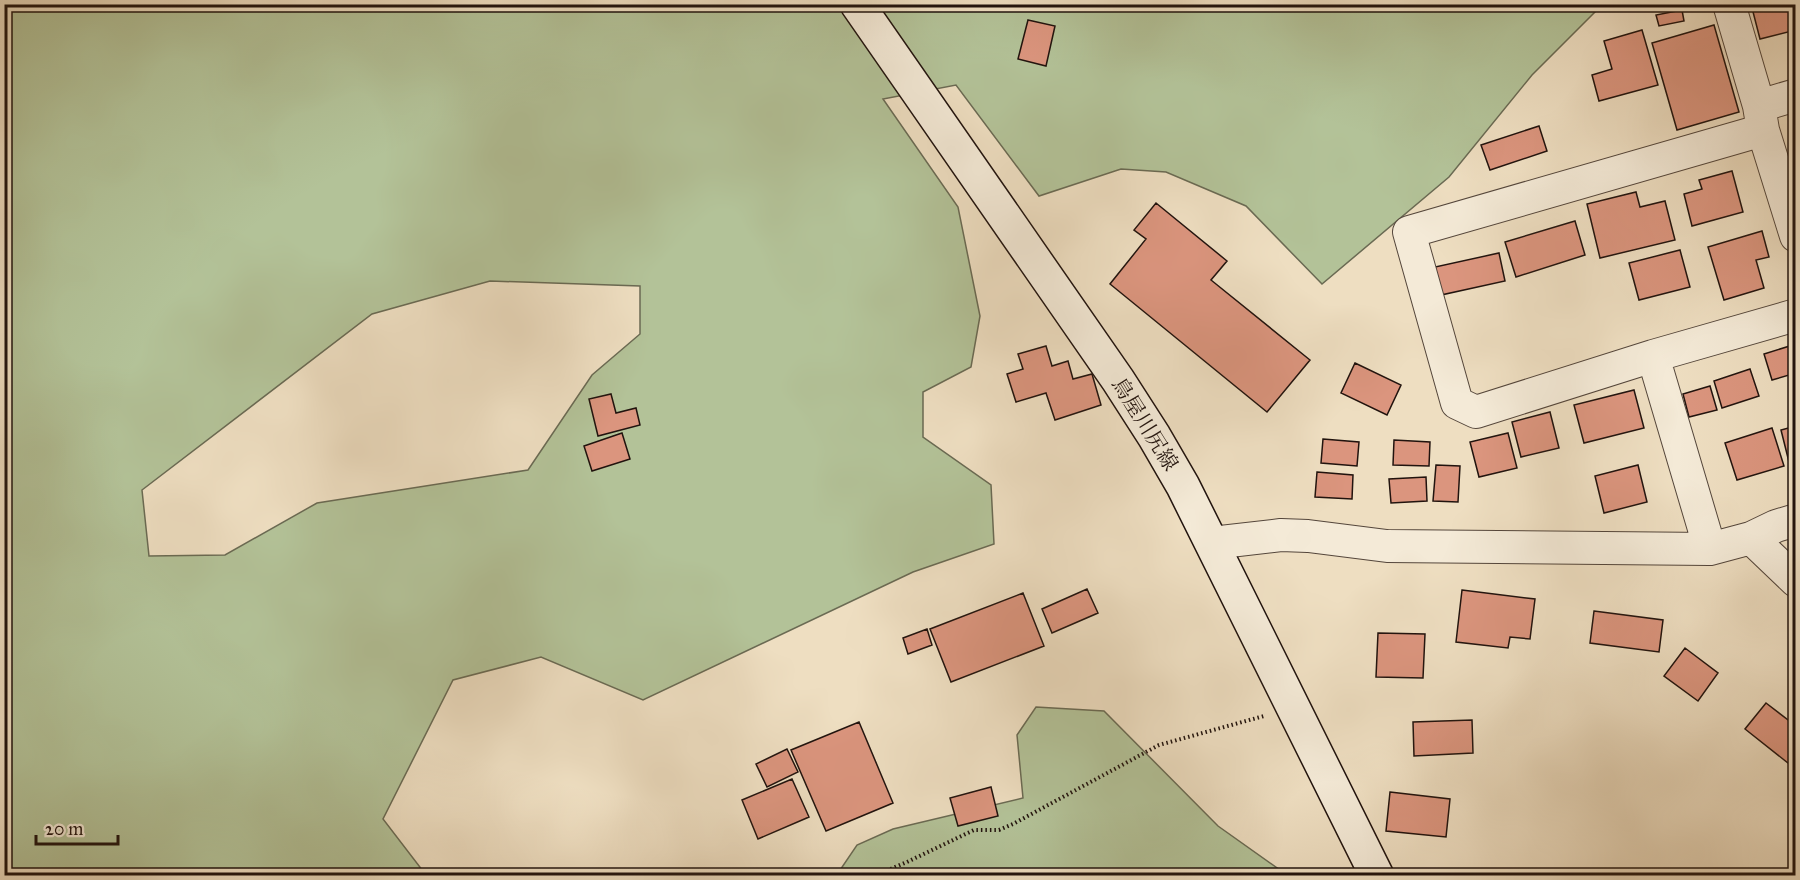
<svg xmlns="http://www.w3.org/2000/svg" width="1800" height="880" font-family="'IM FELL Great Primer','Noto Serif JP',serif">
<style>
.green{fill:#b3c298;stroke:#6a6a53;stroke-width:1.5;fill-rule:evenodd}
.building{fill:#db957e;stroke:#21130e;stroke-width:1.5}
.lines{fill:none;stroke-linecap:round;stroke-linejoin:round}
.minor-casing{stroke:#54463b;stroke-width:34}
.secondary-casing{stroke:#21130e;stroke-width:36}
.path{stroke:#21130e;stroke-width:4;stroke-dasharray:1.5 3;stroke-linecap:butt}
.minor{stroke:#f4ead7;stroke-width:32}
.secondary{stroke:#f4ead7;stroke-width:33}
.labels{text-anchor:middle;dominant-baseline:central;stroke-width:4.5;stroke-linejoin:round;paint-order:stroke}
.street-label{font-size:21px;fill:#21130e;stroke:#f4ead7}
</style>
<rect width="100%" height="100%" fill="#eedec1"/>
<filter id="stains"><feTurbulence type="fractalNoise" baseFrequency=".00333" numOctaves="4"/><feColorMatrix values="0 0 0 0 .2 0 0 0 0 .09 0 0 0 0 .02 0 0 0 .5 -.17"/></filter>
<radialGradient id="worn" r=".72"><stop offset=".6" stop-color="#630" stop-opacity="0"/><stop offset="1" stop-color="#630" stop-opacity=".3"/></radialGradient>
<path class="green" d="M5,5H1602L1532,75L1449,177L1322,284L1246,206L1166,172L1121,169L1039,196L956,85L883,99L958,207L980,316L971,367L923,392V437L991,485L994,544L913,572L643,700L541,657L453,680L383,819L426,875L5,876ZM490,281L640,286V334L592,375L528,470L317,503L225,555L149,556L142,490L372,314Z
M1036,707L1104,711L1218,826L1287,875L836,876L857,845L893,829L1023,798L1017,735Z"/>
<path class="building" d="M1751,4H1796V30L1760,39Z
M1682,10L1684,21L1659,26L1656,15Z
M1028,20L1055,26L1046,66L1018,59Z
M1714,25L1739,112L1677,130L1652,43Z
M1642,30L1658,85L1599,101L1592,75L1612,69L1604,41Z
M1539,126L1547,151L1490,170L1481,145Z
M1732,171L1743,212L1692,226L1684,194L1702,189L1699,180Z
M1636,192L1640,207L1665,201L1675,240L1600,258L1587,204Z
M1156,203L1227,261L1211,280L1310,360L1267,412L1110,284L1146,239L1134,230Z
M1575,221L1585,255L1516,277L1505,242Z
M1762,231L1769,257L1756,260L1764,288L1724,300L1708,247Z
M1680,250L1690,287L1639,300L1629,263Z
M1499,253L1505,281L1441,295L1435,267Z
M1796,344V373L1772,380L1764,354Z
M1046,346L1052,366L1068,361L1073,379L1092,374L1101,405L1055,420L1046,393L1016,402L1007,374L1023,369L1018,354Z
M1355,363L1401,385L1387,415L1341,393Z
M1750,369L1759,396L1722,408L1714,381Z
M1710,386L1717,410L1689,417L1683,394Z
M1634,390L1644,428L1584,443L1574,405Z
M611,394L616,413L636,408L640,425L598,436L589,399Z
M1550,412L1559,448L1521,457L1512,422Z
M1796,426V473L1792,474L1781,430Z
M1772,428L1784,466L1737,480L1725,443Z
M622,433L630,459L592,471L584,446Z
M1508,433L1517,468L1479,477L1470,442Z
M1323,439L1359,442L1357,466L1321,463Z
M1394,440L1430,442L1429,466L1393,465Z
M1436,465L1460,466L1458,502L1433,501Z
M1638,465L1647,502L1604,513L1595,476Z
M1317,472L1353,475L1352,499L1315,497Z
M1426,477L1427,501L1391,503L1389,479Z
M1087,589L1098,613L1052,633L1042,609Z
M1462,590L1535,599L1530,639L1510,637L1508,648L1456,642Z
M1023,593L1044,646L951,682L930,629Z
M1594,611L1663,620L1659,652L1590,643Z
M927,629L932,645L908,654L903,638Z
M1378,633L1425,634L1423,678L1376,677Z
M1685,648L1718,673L1698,701L1664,676Z
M1766,703L1796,726V753L1788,763L1745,729Z
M1472,720L1473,753L1414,756L1413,722Z
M859,722L893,803L826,831L791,750Z
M787,749L798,772L767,787L756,764Z
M792,779L809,817L758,839L742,800Z
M991,787L998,816L958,826L950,798Z
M1390,792L1450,799L1446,837L1386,831Z"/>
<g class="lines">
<g class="minor-casing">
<path id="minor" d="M1729,4L1759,106L1763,130L1796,236
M1759,106L1796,95
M1763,130L1409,232L1457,403L1476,412L1653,356L1796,315
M1653,356L1710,549
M1751,538L1796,581
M1212,543L1281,535L1308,536L1387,546L1710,549L1751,538L1776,526L1796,520"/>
</g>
<g class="secondary-casing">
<path id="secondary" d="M857,4L1118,380L1154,436L1183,486L1377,876"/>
</g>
<path class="path" d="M874,876L907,862L974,830H999L1013,824L1159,745L1264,716"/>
<use href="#minor" class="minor"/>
<use href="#secondary" class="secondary"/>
</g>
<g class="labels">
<g class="street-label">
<text transform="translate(1145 424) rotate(58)">鳥屋川尻線</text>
</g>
</g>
<rect width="1800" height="880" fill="none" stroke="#eedec1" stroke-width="24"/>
<rect x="6" y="6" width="1788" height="868" fill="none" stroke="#21130e" stroke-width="3"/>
<rect x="12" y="12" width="1776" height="856" fill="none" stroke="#21130e" stroke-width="1.5"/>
<path d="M36 835v9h82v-9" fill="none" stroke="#21130e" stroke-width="3"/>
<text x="45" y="835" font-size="18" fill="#21130e" stroke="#f4ead7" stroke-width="4.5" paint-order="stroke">20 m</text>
<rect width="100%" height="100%" filter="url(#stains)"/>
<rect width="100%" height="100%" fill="url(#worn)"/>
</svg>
